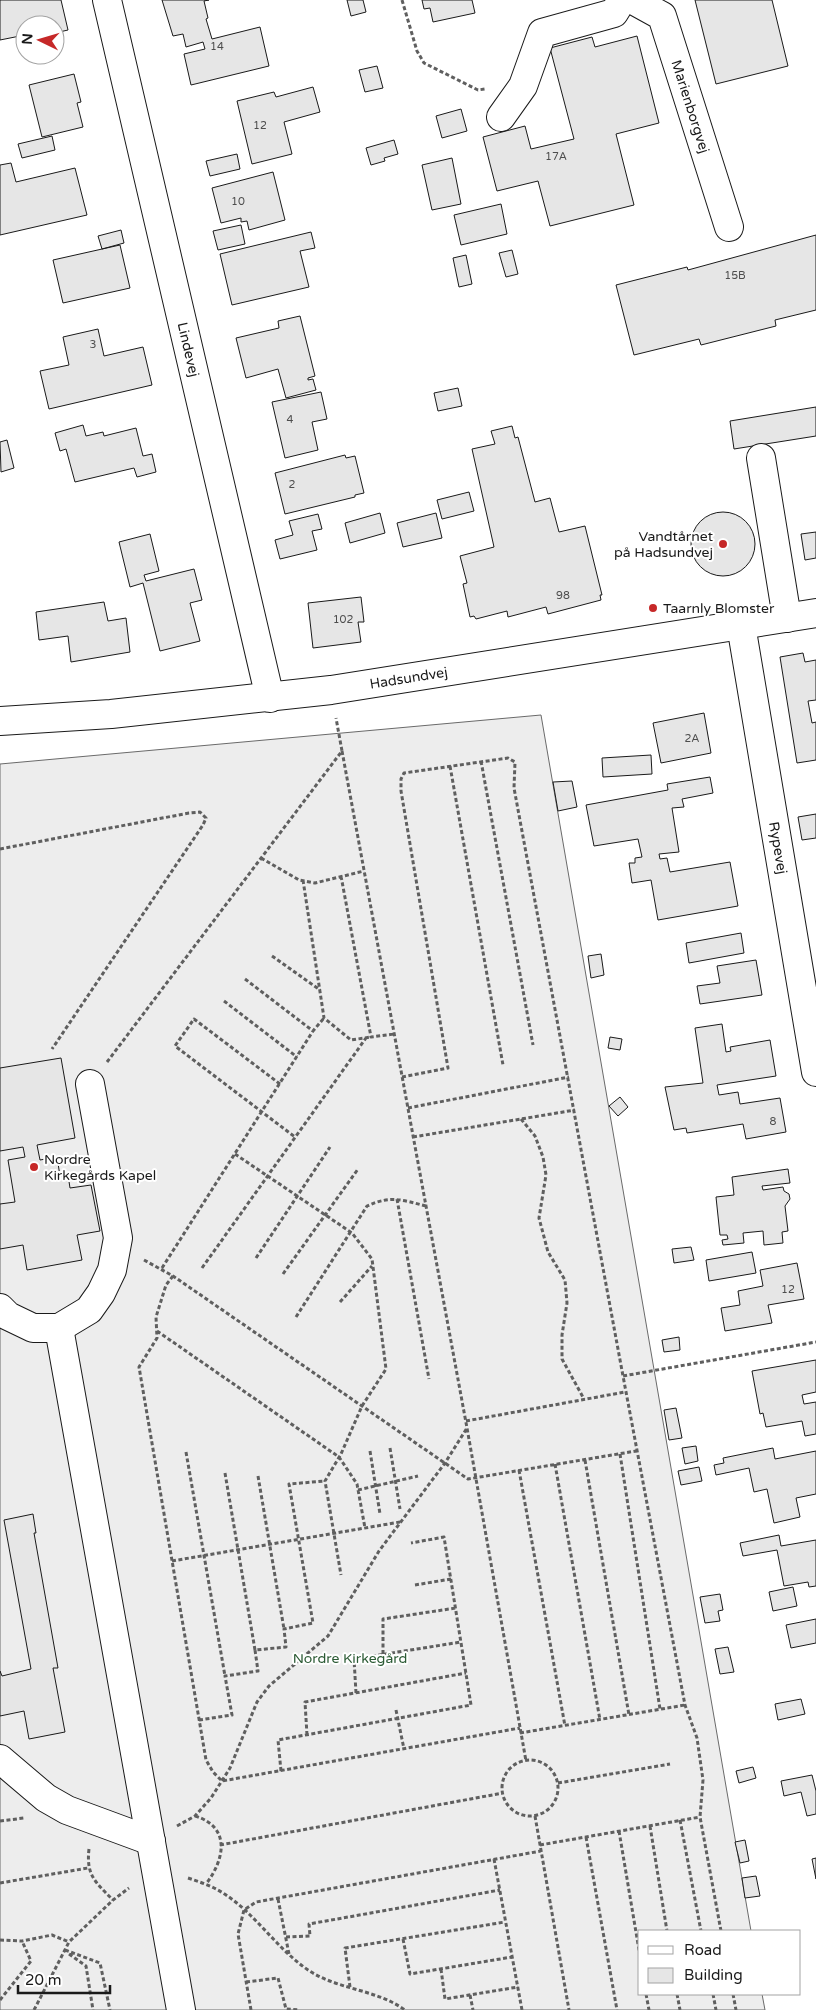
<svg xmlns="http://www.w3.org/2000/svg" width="816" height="2010" font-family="'Varela Round',sans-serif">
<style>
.built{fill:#ededed;stroke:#6a6a6a}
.building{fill:#e6e6e6;stroke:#1a1a1a}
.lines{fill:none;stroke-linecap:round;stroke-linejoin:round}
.minor-casing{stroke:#1a1a1a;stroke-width:30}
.path{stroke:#5f5f5f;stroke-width:3;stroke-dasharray:4 2.5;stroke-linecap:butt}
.minor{stroke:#fff;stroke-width:28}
.poi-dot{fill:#c62828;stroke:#fff;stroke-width:2}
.labels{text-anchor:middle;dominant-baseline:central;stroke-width:4;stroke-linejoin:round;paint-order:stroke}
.number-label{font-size:11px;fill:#4d4d4d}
.street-label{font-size:14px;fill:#1a1a1a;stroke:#fff}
.poi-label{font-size:14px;fill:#1a1a1a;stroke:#fff;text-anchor:start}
.park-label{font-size:14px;fill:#2b5a34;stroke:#fff}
</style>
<rect width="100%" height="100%" fill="#fff"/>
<path class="built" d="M541,715L751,1931H640V1994H762L765,2010H0V764Z"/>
<path class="building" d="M0,0H61L68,30L55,33V25H25V35L0,40Z
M162,0H209L204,1L208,18L206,19L212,39L260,27L269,66L191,85L184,54L205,49L203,42L186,47L183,34L173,36Z
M347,0H363L366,12L351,16Z
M422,0H472L475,13L433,22L430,8L424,9Z
M695,0H772L788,66L716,84Z
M637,36L659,123L616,134L634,205L550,226L538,181L497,191L483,137L525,126L531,149L574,139L550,48L592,37L595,47Z
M377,66L383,88L365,92L359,70Z
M74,74L81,102L77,103L83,127L42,137L29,85Z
M313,87L320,112L284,122L292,154L252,164L237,101L274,92L276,97Z
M461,109L467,131L442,138L436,116Z
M52,136L55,150L22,158L18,144Z
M394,140L398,154L384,158L385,161L371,165L366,148Z
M237,154L240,169L210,176L206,161Z
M452,158L461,204L432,210L422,165Z
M11,163L16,182L75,168L87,215L0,235V165Z
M273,172L285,220L249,230L247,221L241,222V218L221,223L212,188Z
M501,204L507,234L461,245L454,215Z
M241,225L245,244L218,250L213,231Z
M121,230L124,243L102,249L98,236Z
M311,232L315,248L300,251L309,287L232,305L220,254Z
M816,235V310L775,320L776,326L701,345L699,339L634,355L616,285L687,267L688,270Z
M120,245L130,288L63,303L53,260Z
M512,250L518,274L506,277L499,253Z
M466,255L472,284L459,287L453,258Z
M300,316L315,376L308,378V380L313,379L316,390L286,398L278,369L246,378L236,338L279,328L278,321Z
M98,329L104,356L143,347L152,385L49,409L40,371L69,365L63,337Z
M458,388L462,406L438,411L434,393Z
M321,392L327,419L312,422L318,450L285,458L272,402Z
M816,407V436L734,449L730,421Z
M83,425L86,436L103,432L104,436L136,428L143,456L152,454L156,472L137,477L134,468L75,482L66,449L60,451L55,433Z
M512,426L515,438L518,437L535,502L550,498L559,532L585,526L602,595H600L601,600L548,614L546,607L508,617L507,611L476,619L474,616L470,617L463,584L467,583L460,556L494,547L472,449L495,444L491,431Z
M7,440L14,468L1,472L0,442Z
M345,455L346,458L355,456L364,493L355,495V497L285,514L275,473Z
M469,492L474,511L442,519L437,500Z
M691 544a32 32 0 1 1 64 0a32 32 0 1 1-64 0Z
M380,513L385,533L350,543L345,523Z
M436,513L442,538L403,547L397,523Z
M318,514L322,529L312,531L317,550L280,559L275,540L293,535L289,521Z
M816,532V558L805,560L801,534Z
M150,534L159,571L144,575L146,581L194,569L202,600L190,603L200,641L160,651L143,583L130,587L119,542Z
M361,597L364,622H358L361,642L313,648L308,603Z
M104,602L108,621L126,618L130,652L71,662L68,636L39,640L36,612Z
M803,653L805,662L816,660V700L808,701L812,723L816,722V760L797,763L780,657Z
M704,713L711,753L661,763L653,723Z
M651,755L652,774L603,777L602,758Z
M710,777L713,793L682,799L684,807L672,808L679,852L659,854L660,859L667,858L670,872L730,862L738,906L658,920L651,880L632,883L629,863H635V858L642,857L638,839L594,846L586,805L668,790L667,784Z
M572,781L577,807L558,811L553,782Z
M816,814V838L802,840L798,817Z
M741,933L744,953L689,963L686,943Z
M601,954L604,975L591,978L588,956Z
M756,960L762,995L700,1004L697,986L720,983L717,966Z
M722,1024L726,1052L731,1051L730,1047L770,1040L776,1076L717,1085L719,1095L738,1092L740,1104L780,1098L786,1132L746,1139L743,1124L687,1133L686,1128L674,1130L665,1087L703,1083L695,1028Z
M610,1037L622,1039L620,1050L608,1048Z
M61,1058L75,1138L37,1145L40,1160L57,1157L60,1176L68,1175L70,1188L91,1185L100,1231L77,1235L82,1260L27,1270L23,1245L0,1249V1204L15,1202L8,1160L25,1157L23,1147L0,1151V1068Z
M620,1097L628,1107L618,1116L609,1106Z
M788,1169L790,1183L762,1186L763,1190L783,1187L784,1191L789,1194L790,1199L785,1206L788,1231L782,1232L783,1243L764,1245L763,1231L743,1233L744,1243L723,1245L722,1240L728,1239L727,1235H720L716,1197L734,1195L732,1177Z
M691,1247L694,1260L674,1263L672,1249Z
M752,1252L756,1273L709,1281L706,1260Z
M797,1263L804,1299L768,1305L772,1323L725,1331L721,1308L740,1305L738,1291L763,1286L760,1270Z
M679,1337L680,1350L664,1352L662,1340Z
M816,1360V1392L802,1395L804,1404L816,1402V1434L805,1436L802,1421L766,1427L763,1413L760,1414L752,1371Z
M676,1408L682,1438L669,1440L664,1410Z
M696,1446L698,1461L685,1464L682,1448Z
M773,1448L775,1459L816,1451V1494L796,1498L800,1517L774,1523L767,1489L754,1492L749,1468L716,1475L714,1465L724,1463L723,1458Z
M699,1467L702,1481L681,1485L678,1471Z
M33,1514L36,1533H34L58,1668H53L65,1732L29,1739L24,1711L0,1716V1671L2,1676L31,1669L4,1520Z
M779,1535L781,1546L816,1540V1586L809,1587L808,1582L784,1586L777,1550L743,1556L740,1543Z
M793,1587L797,1606L773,1611L769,1592Z
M720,1594L723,1610L718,1611L720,1621L705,1623L700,1597Z
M816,1619V1643L791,1648L786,1625Z
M728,1647L734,1672L720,1674L715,1649Z
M801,1699L805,1714L778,1720L775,1704Z
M753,1767L756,1778L739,1783L736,1771Z
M812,1775L816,1791V1814L807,1816L801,1792L784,1796L781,1781Z
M745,1840L749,1861L740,1863L735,1842Z
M816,1858V1879L812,1859Z
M756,1876L760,1896L745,1898L742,1878Z"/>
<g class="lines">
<g class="minor-casing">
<g id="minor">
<path id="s1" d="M107,0L270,698"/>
<path id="s2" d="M633,0L662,16L729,227"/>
<path d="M501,117L523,86L542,33L614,13L622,0"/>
<path d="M761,458L787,618"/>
<path id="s3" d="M741,625L816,1072"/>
<path id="s4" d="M0,721L111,714L331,690L816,613"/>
<path d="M0,1308L8,1316L33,1328H59L89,1310L101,1293L112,1270L118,1238L90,1084"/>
<path d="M59,1328L181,2010"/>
<path d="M0,1759L46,1798L67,1810L151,1841"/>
</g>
</g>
<path class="path" d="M402,0L417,51L424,63L478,90L485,89
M342,751L467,1428L526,1761
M481,761L533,1045
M450,766L503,1065
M0,849L189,813L200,812L206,818L203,825L52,1049
M261,858L299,880L315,883L364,871
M341,876L371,1037L394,1034
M303,880L324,1018L351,1040L371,1037
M272,956L320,990
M245,979L313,1031L324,1018
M224,1001L297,1057
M107,1062L342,751L336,718
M402,1077L448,1068L401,791V779L404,773L508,758L515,762L514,788L623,1376
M280,1084L194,1019L175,1046L295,1137
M408,1108L569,1077
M521,1119L535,1136L543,1157L546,1175L539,1218L548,1252L565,1280L567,1303L562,1335V1359L584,1399
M413,1137L575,1110
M235,1154L352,1233L372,1259L386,1369L362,1406L341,1454L325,1481L341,1575
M397,1199L429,1379
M256,1258L330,1147
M144,1260L173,1276L468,1479L636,1451
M162,1268L313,1031
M202,1268L366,1038
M283,1274L358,1169
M173,1276L166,1285L156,1317L157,1338L139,1367L206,1760L213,1772L222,1781L520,1728
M340,1302L372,1266
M296,1317L367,1206C391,1195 402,1200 426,1206
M157,1331L339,1457L357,1484L365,1528
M466,1421L625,1392
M390,1448L400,1509
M370,1451L380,1514
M186,1452L225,1676
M620,1454L660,1709
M585,1460L629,1715
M555,1464L600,1720
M519,1470L565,1726
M225,1473L255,1650
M258,1476L284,1629
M358,1490L418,1476
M172,1561L400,1522
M415,1585L451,1579
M383,1654V1619L456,1608
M356,1693L354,1659L461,1642
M396,1710L404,1749
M199,1720L232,1715L225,1676L258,1671L255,1650L286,1647L284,1629L313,1623L289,1484L325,1481
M520,1733L685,1705
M307,1735L305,1702L466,1673
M502 1788a28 28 0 1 1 56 0a28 28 0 1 1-56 0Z
M281,1771L278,1740L471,1705L444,1537L411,1543
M558,1783L670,1764
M195,1816C231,1827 225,1859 206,1884
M535,1816L569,2010
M680,1820L701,1931
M0,1821L24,1818
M177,1826L195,1816L211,1798L230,1768L257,1702L269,1686L328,1636L379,1551L445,1463L467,1428
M650,1826L667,1931
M619,1831L640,1956
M586,1837L617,2010
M220,1845L503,1793
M540,1845L700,1817
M89,1849C86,1875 95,1882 113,1900
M494,1859L522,2010
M188,1878C200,1882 212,1886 223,1893C255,1913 276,1948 308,1970C338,1990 376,1989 405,2010
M0,1883L88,1868
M278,1899L289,1954
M721,1931L700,1817L703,1780L697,1738L685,1705L623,1376L816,1342
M286,1937L310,1936L309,1924L500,1890
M403,1939L410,1974L512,1957
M0,1940L22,1941L52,1935L69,1942
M65,1950L100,1963L110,2010
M69,1954L86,1966L93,2010
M441,1969L445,1999L518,1987
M246,1982L278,1978L286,2009L299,2010
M350,1987L345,1948L505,1922
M646,1994L649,2010
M677,1994L680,2010
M713,1994L716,2010
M733,1994L736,2010
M470,1995L473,2010
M0,2000L31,1961L22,1941
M34,2010L69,1942L113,1900L129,1888
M251,2010L238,1934L244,1910L256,1902L541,1851"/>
<use href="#minor" class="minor"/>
</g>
<g class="poi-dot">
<circle cx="723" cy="544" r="5"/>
<circle cx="653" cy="608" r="5"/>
<circle cx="34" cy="1167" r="5"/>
</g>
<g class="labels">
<g class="number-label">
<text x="217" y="46">14</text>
<text x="260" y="125">12</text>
<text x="556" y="156">17A</text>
<text x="238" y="201">10</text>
<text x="735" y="275">15B</text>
<text x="93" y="344">3</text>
<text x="290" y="419">4</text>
<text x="292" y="484">2</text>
<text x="563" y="595">98</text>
<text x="343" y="619">102</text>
<text x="692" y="738">2A</text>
<text x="773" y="1121">8</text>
<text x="788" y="1289">12</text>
</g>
<g class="street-label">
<text stroke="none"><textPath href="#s2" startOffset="128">Marienborgvej</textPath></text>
<text stroke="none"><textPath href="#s1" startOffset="359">Lindevej</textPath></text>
<text stroke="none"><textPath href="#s4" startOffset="411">Hadsundvej</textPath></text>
<text stroke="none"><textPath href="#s3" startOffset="226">Rypevej</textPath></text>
</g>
<g class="poi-label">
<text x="713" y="536" text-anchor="end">Vandtårnet<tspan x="713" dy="16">på Hadsundvej</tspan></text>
<text x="663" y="608">Taarnly Blomster</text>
<text x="44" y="1159">Nordre<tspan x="44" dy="16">Kirkegårds Kapel</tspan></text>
</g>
<g class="park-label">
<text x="350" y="1658">Nordre Kirkegård</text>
</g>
</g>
<rect x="638" y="1930" width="162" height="65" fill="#ffffff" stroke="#a3a3a3"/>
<rect x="648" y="1946" width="25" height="8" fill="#ffffff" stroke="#a3a3a3"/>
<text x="684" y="1955" font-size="15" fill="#1a1a1a">Road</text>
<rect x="648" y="1968" width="25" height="15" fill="#e6e6e6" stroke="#a3a3a3"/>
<text x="684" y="1980" font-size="15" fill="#1a1a1a">Building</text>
<g transform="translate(40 40) rotate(275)"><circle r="24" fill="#ffffff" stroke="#a3a3a3"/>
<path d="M0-4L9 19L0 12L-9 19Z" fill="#c62828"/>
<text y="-8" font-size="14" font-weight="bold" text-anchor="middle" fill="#1a1a1a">N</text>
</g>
<path d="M18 1985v8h92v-8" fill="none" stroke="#1a1a1a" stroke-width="2.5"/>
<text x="25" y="1985" font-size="15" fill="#1a1a1a" stroke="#ffffff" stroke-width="4" paint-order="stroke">20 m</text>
</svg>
